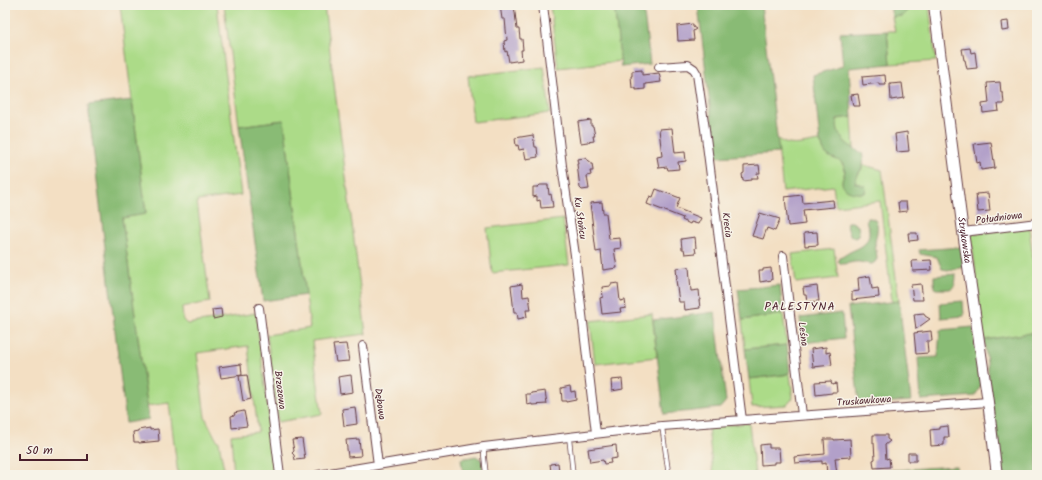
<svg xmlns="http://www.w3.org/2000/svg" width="1042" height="480" font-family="Kalam,sans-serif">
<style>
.green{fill:#acdb88;stroke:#7b7d5a}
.forest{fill:#89bb74;stroke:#6a6d50}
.building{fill:#b2a0c9}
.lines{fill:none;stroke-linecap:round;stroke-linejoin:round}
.service-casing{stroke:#633c42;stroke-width:5.5}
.minor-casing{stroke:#633c42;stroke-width:10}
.tertiary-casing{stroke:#633c42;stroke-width:12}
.service{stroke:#fff;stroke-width:4}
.minor{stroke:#fff;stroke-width:8}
.tertiary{stroke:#fff;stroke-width:10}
.labels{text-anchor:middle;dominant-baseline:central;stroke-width:3;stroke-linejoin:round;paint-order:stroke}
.street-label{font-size:10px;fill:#4a1f2b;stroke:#f7f3e8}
.quarter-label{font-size:12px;letter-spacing:1px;fill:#4a1f2b;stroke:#f7f3e8}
</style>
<rect width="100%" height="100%" fill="#f7f3e8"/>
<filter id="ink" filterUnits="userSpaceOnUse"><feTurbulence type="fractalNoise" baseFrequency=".025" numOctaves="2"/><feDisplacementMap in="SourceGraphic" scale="8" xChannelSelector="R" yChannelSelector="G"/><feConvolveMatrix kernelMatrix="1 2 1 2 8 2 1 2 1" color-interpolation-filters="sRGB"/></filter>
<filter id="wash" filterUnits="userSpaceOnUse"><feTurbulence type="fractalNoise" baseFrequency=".012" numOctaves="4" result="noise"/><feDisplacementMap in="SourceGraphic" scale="16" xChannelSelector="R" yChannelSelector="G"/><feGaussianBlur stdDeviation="0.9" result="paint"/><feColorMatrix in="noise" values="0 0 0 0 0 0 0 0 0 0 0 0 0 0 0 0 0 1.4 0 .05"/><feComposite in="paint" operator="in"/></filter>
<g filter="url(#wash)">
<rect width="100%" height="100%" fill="#f3dfc3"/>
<path class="green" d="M120,5H217L241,195L197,201L210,302L182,307L183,320L187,324L256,313L276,475H234L231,435L258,432L248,346L197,353L205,417L215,437L219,442L225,475H178L169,403L147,406L122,218L146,213Z
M224,5H324L366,334L312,341L322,414L278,422L267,335L310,328L284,120L239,126Z
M550,5H614L621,61L558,68Z
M911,5H929L936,61L890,64L887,31H895L892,17L903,16Z
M544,67L550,113L473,122L468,76Z
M852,117L854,149C842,142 836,134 837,119Z
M777,138C779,140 782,142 785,143C796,147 809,142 820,141C822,145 824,152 828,155C830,157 834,158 837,159C846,164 846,173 842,182L860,184L855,183L856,178L864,165L882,170L899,301L892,302L880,201L836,206L833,186L783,192Z
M563,219L569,265L492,273L487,228Z
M1029,227L1037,290V332L984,340L971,234Z
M834,249L838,278L796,283L792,254Z
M652,314L657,357L595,364L590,321Z
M783,314L787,345L745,349L742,320Z
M790,374L793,398L787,405L752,407L749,379Z
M749,423L755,475H713L708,427Z"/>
<path class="forest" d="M614,5H643L650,64L621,67Z
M698,5H761L779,153L716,157Z
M890,5H911L903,16L892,17Z
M887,31L890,64L849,68L852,117L837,119C836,138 847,145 862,153C867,170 858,168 855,183L865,186L866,189L865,193C858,194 842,193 842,182C842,177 848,171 843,164C839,159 832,159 827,155C823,151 822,145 820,141L813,75L843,66L840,33Z
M132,100L146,214L122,218L149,419L126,423L88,105Z
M284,120L306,295L263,301L239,126Z
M867,218C883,217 876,234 875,243C875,248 877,253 877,259L875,262L872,264C866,264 860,261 854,262C849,263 846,264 841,264L838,261L839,258C843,257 846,254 850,252C860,247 870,245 869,230C868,225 865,223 867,218Z
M848,222H852L858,226L859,231L858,236L855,238L851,236C849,232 846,227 848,222Z
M962,247L965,267L948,270L942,269L937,257L920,254L919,250Z
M956,274C956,292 951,289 936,289L935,287L934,283V276Z
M780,285L783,314L742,320L738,289Z
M899,301L911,401L859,404L848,307Z
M963,301L964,316L941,318L940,303Z
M715,312L726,401L720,408L664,414L653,320Z
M842,313L844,338L803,343L800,318Z
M973,327L981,385L975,396L921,400L918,358L938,357L940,330Z
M1037,332V475H1002L984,340Z
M787,345L790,374L749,379L745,349Z
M476,456L482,460L484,475H463L461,459Z
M956,466L957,475H878L877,471Z"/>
<g id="blocks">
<path class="building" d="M500,5H514L517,29H519L520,39H522L523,50H521L522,60L509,62L507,51L505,52L504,41L507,40L505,19H502Z
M1008,21L1009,30L1002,31L1001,22Z
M693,24V27L696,29L693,31L694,40L678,41L677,26Z
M970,48L971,53L975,52L977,68L967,69L965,60H964L962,49Z
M642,70V75L659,73L661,82L645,84V89L636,90V88H632L631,76H632V71Z
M885,75L886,85H879V83L863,85L862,77Z
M1000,82L1001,93H1003L1004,104H998L999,111L983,113L982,104L989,103L987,83Z
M902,83L904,98L891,100L890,84Z
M858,94L860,106H853L851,95Z
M591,120V126H593L595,136H593L594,141L581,143L578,122Z
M672,128L675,153L685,152L686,161L678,162L679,169L668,170L667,167L659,168L657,157L662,156L659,129Z
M907,132L909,151L897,152L895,134Z
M533,135L535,147H537L538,157L526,159L524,149L519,150L518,145L516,146L515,138Z
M991,142L995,168L981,170L980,162L977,163L974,144Z
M585,158L592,163L593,171H590L591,175L587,176L589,189L582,190L580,188L577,164H578L577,159Z
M759,165L760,173H757L758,178H752V180L743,181L742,174L744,173V166Z
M540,185H548L549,195L551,194L553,207L541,208L540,200L537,201V196L533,197V187H538Z
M656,189L680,198L676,208L701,218L698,224L691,222L690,224L682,220L683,218L647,204L650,196L653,197Z
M988,193L990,211L978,212L976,194Z
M802,195L803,203L833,200L834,207L803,210L805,224L788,226L785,197Z
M602,202L603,213H606L609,239L620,238L621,248L614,249L617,268L603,270L601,251L596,252L590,203Z
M898,202H906L907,211L899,212Z
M760,213L780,219L775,231L767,228L763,239L752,236Z
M817,232L818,245L805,246L804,233Z
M908,233H917L918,240L909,241Z
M695,237L696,248H695L696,253L685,254L684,249H682L681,239Z
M931,260L932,270L913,271L912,261Z
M689,267L691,291L699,290L700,300H699L700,308L685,310L684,302H679L676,280L677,279L676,268Z
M771,268L772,280L760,282L759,271H763V269Z
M870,276L872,289L878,288L879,297L852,300V292L859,291L858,278Z
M618,283L620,301L625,300L626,308L620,309L621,312L602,314L600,298L603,297L602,287L611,286V284Z
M522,284L523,297L529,296L531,310H526L527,317L518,319L517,312H514L511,286Z
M921,284L923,300H913L911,285Z
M817,286L819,301L807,302L806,295H804L803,288Z
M221,309L222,317L213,319L212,310Z
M924,313L925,316L930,319L916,329L914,314Z
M931,331L932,341H927L928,353L916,354L914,333Z
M346,344L349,361L336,362L333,345Z
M826,347V353L830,352L832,365L813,367L811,349Z
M241,364L242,375L221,378L219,367Z
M247,375L251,399L243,401L239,376Z
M351,375L353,392L340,394L338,377Z
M622,379L623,389L612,391L611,380Z
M831,381L832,384L836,383L837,392H832V393L816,395L815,382Z
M570,386L571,392L575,391L576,400L566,402V401H562L561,388Z
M545,391L547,404L532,405V404L527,405L526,394H531V393Z
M355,407L357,424L344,426L342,409Z
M244,411L247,426L232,428L231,416L235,415L234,413Z
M948,426L949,437H944V445L931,446L930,430L939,429V427Z
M150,428V430L158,429L159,441L139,443V442H134L133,432L138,431V430Z
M873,435H887V439L890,441L885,445L886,459L889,458L890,467L874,468L873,460L875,459L874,443H873Z
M302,439L305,459L295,460L294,455L292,453L294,451L292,440Z
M359,439L361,456L348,457L346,440Z
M824,439H834V440L850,439L851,457L835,458L837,475H827L826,463L822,464V461L795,463L794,457L825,454Z
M769,444V448H779L780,462H774V464L761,465L760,445Z
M616,445L617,458L610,459L611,463L604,464L603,460L590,462L588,449Z
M908,453H916V461H908Z
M558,463L559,471L551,472L550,464Z"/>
</g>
</g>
<g filter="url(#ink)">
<use href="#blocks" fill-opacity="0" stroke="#633c42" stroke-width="1"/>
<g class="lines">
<g class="service-casing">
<path id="service" d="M662,426L668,470V475
M569,437L573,475
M484,447V456L486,475"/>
</g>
<g class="minor-casing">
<path id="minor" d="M543,5L562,166L575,255L596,433
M659,67L688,65L694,69L697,74L705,129L742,420
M963,232L1037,223
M783,256L802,415
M259,308L280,475
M363,346L378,465
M318,475L484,447L662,426L988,402"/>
</g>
<g class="tertiary-casing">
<g id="tertiary">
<path id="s1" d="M934,5L963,232L988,402L997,475"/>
</g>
</g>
<use href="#service" class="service"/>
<use href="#minor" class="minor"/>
<use href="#tertiary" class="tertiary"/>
</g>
</g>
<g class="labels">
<g class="street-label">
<text transform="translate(580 218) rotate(82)">Ku Słońcu</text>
<text transform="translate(999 218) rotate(-7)">Południowa</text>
<text transform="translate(727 225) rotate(83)">Krecia</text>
<text stroke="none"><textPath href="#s1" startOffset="237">Strykowska</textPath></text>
<text transform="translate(803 334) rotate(83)">Leśna</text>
<text transform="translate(280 390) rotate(83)">Brzozowa</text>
<text transform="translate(864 401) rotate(-4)">Truskawkowa</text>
<text transform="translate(380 404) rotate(83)">Dębowa</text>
</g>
<g class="quarter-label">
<text x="800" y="306">PALESTYNA</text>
</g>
</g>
<rect width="1042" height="480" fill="none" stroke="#f7f3e8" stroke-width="20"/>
<path d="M20 454v6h67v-6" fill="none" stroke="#4a1f2b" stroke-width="2"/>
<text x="26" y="454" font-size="12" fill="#4a1f2b" stroke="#f7f3e8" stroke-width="3" paint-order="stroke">50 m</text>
</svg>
